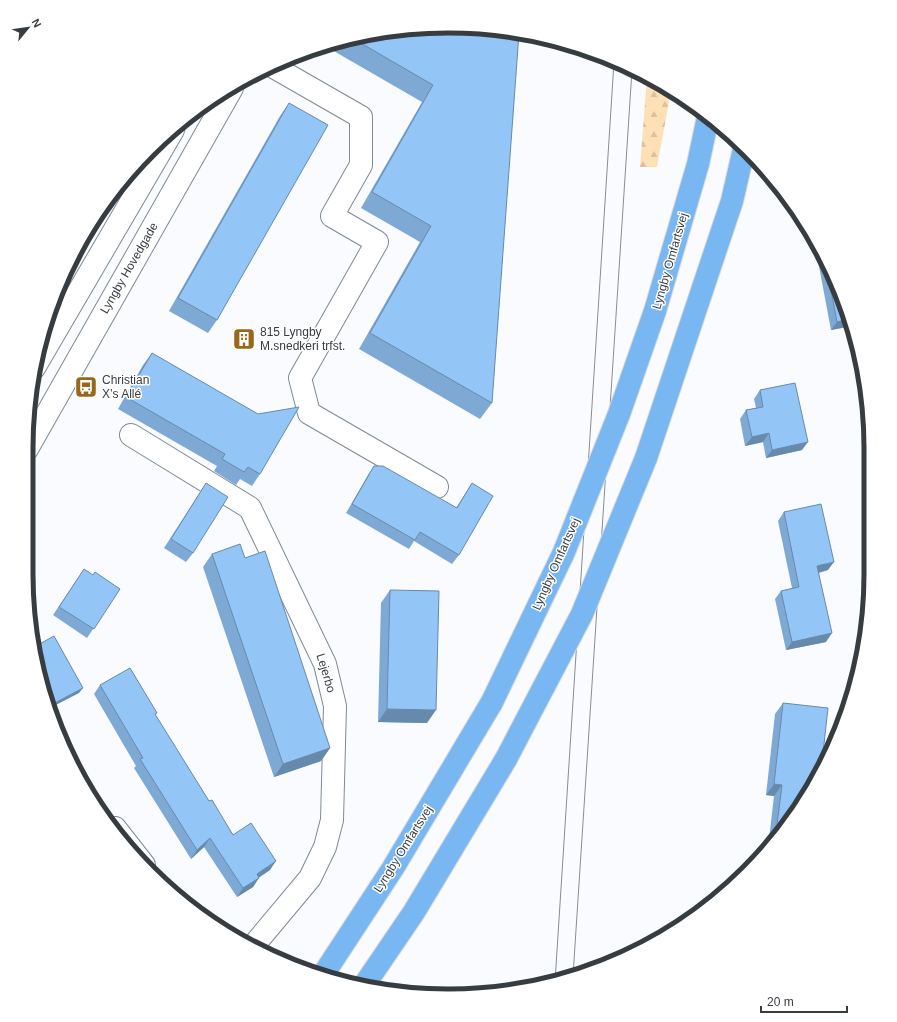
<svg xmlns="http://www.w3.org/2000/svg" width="897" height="1022" font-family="Arial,sans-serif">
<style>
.forest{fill:url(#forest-firs)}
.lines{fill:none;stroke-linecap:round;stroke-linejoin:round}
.minor-casing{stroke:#7f8a95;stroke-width:24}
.highway-casing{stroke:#d7d8d9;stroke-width:24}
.minor{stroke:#fff;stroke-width:22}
.highway{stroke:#79b7f3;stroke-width:22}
.tram{stroke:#898d91;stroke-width:1}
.highway-bridge-casing{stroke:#d7d8d9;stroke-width:24;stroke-linecap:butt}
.highway-bridge{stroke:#79b7f3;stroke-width:22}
.wall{fill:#7ea9d4}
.shaded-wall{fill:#678aac}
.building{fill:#93c5f6;stroke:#678aac}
.labels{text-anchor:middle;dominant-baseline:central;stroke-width:3;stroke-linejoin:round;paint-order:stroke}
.street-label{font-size:12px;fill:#373c41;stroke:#fff}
.poi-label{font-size:12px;fill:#373c41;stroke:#fff;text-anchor:start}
.rim{fill:none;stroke:#373c41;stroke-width:5}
</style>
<defs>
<pattern id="forest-firs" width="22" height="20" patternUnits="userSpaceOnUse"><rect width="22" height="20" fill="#fee0b7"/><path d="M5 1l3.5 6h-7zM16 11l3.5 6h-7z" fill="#dac19f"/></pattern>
</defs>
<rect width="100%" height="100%" fill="#f9fbfe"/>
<path class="forest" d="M647,77L660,82L671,91L657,167H640Z"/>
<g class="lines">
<g class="minor-casing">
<path id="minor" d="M272,66L361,117V165L332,216L377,242L300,378L309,413L437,487
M34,368L173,130
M131,435L250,508L325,664L335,706L332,820L325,847L310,878L254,945
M27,449L232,88
M115,828L144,865"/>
</g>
<g class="highway-casing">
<path id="highway" d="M655,311L698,164L708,117
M646,458L732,201L744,149
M323,975L393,868L492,702
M363,987L414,912L506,759"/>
</g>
<use href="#minor" class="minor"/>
<use href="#highway" class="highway"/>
<path class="tram" d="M573,976L632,70
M555,982L614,62"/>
<g class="highway-bridge-casing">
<path id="highway-bridge" d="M492,702L564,552L619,414L655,311
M506,759L582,614L646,458"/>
</g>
<use href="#highway-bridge" class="highway-bridge"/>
</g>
<path class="wall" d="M421,27L503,30L492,403L480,419L359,349L420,242L361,208L422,102L325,46L339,40Z
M289,103L217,320L208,333L169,311L280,116Z
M822,253L827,261L852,326L831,330L818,261L822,256Z
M152,353L260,474L252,486L240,479L236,485L214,471L217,466L118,409L143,365Z
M760,390L802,450L766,458L763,442L745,446L740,419L746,410L756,408L754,399Z
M374,466L456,508L472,483L459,555L452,564L414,541L409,549L346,513L368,475Z
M206,483L193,553L186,562L164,548Z
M784,512L828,570L819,573L826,642L786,650L775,599L781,591L792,588L778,521Z
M212,554L245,558L330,748L321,761L274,777L203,567Z
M93,575L120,589L87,638L53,615L78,578Z
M390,590L427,723L378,722L381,603Z
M100,685L155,715L209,801L233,835L270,870L259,877L253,887L237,897L204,847L191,859L134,768L136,766L94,694Z
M783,703L784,831L768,848L774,796L766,795L775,714Z"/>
<path class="shaded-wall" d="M849,319L852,326L831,330L837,322Z
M769,433L763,442L745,446L752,437Z
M808,442L802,450L766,458L772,450Z
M834,562L828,570L812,574L817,566Z
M832,633L826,642L786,650L792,642Z
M83,688L79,693L50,708L49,706Z
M387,709L436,710L427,723L378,722Z
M330,748L321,761L274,777L283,764Z
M774,784L782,785L774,796L766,795Z
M210,838L204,847L191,859L197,850Z
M276,861L270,870L251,883L257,874Z
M259,878L253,887L237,897L243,888Z"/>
<path class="building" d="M421,27L503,30L519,33L492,403L370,333L431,226L372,192L433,85L352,38Z
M289,103L328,125L217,320L178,298Z
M825,258L827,261L849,319L837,322Z
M152,353L258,414L299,407L260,474L248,467L244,472L222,459L225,454L126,397Z
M795,383L808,442L772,450L769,433L752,437L746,410L763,407L760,390Z
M374,466H383L457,508L472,483L493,496L459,555L420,532L415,540L352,504Z
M206,483L228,497L193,553L171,539Z
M821,504L834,562L817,566L832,633L792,642L781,591L799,587L784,512Z
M240,544L245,558L265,551L330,748L283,764L212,554Z
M84,569L93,575L95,572L120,589L94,629L59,607Z
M390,590L439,591L436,710L387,709Z
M54,636L83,688L49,706L40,683L36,646Z
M130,668L157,713L155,714L209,801L212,800L233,835L251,823L276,861L257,874L259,878L243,888L210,838L197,850L140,759L143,758L100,685Z
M783,703L828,708L821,771L784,831L775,840L782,785L774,784Z"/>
<defs>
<g id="building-square" transform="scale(1.15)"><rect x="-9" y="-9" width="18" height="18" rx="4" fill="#976818" stroke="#fff"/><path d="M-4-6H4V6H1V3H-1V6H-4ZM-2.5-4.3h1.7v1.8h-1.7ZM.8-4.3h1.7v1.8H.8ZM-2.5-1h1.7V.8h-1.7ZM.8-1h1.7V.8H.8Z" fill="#fff"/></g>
<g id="bus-square" transform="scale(1.15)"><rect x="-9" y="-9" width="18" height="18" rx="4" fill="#976818" stroke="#fff"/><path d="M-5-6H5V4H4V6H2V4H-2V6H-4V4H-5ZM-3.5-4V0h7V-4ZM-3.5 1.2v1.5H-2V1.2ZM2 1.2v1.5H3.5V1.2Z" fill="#fff"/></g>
</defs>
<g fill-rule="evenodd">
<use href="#building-square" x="244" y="339"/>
<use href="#bus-square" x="86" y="387"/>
</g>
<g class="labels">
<g class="street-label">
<text transform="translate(670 261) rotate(-74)">Lyngby Omfartsvej</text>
<text transform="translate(129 268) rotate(-60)">Lyngby Hovedgade</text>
<text transform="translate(556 564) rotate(-66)">Lyngby Omfartsvej</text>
<text transform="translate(326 673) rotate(73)">Lejerbo</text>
<text transform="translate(403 849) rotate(-58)">Lyngby Omfartsvej</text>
</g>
<g class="poi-label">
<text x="260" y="332">815 Lyngby<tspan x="260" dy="14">M.snedkeri trfst.</tspan></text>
<text x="102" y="380">Christian<tspan x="102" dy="14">X’s Allé</tspan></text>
</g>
</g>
<path d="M0 0H897V1022H0ZM448 33H449A415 415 0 0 1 864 448V574A415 415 0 0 1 449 989H448A415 415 0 0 1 33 574V448A415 415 0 0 1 448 33Z" fill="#fff" fill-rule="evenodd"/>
<path class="rim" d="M448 33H449A415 415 0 0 1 864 448V574A415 415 0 0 1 449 989H448A415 415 0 0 1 33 574V448A415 415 0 0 1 448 33Z"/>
<g transform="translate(28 28) rotate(61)" stroke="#ffffff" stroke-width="3" paint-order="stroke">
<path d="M0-3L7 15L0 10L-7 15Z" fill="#373c41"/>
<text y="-6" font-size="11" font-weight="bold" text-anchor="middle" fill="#373c41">N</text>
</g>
<path d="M761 1006v6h86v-6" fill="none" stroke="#373c41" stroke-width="2"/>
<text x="767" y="1006" font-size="12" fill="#373c41" stroke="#ffffff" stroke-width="3" paint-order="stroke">20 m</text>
</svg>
